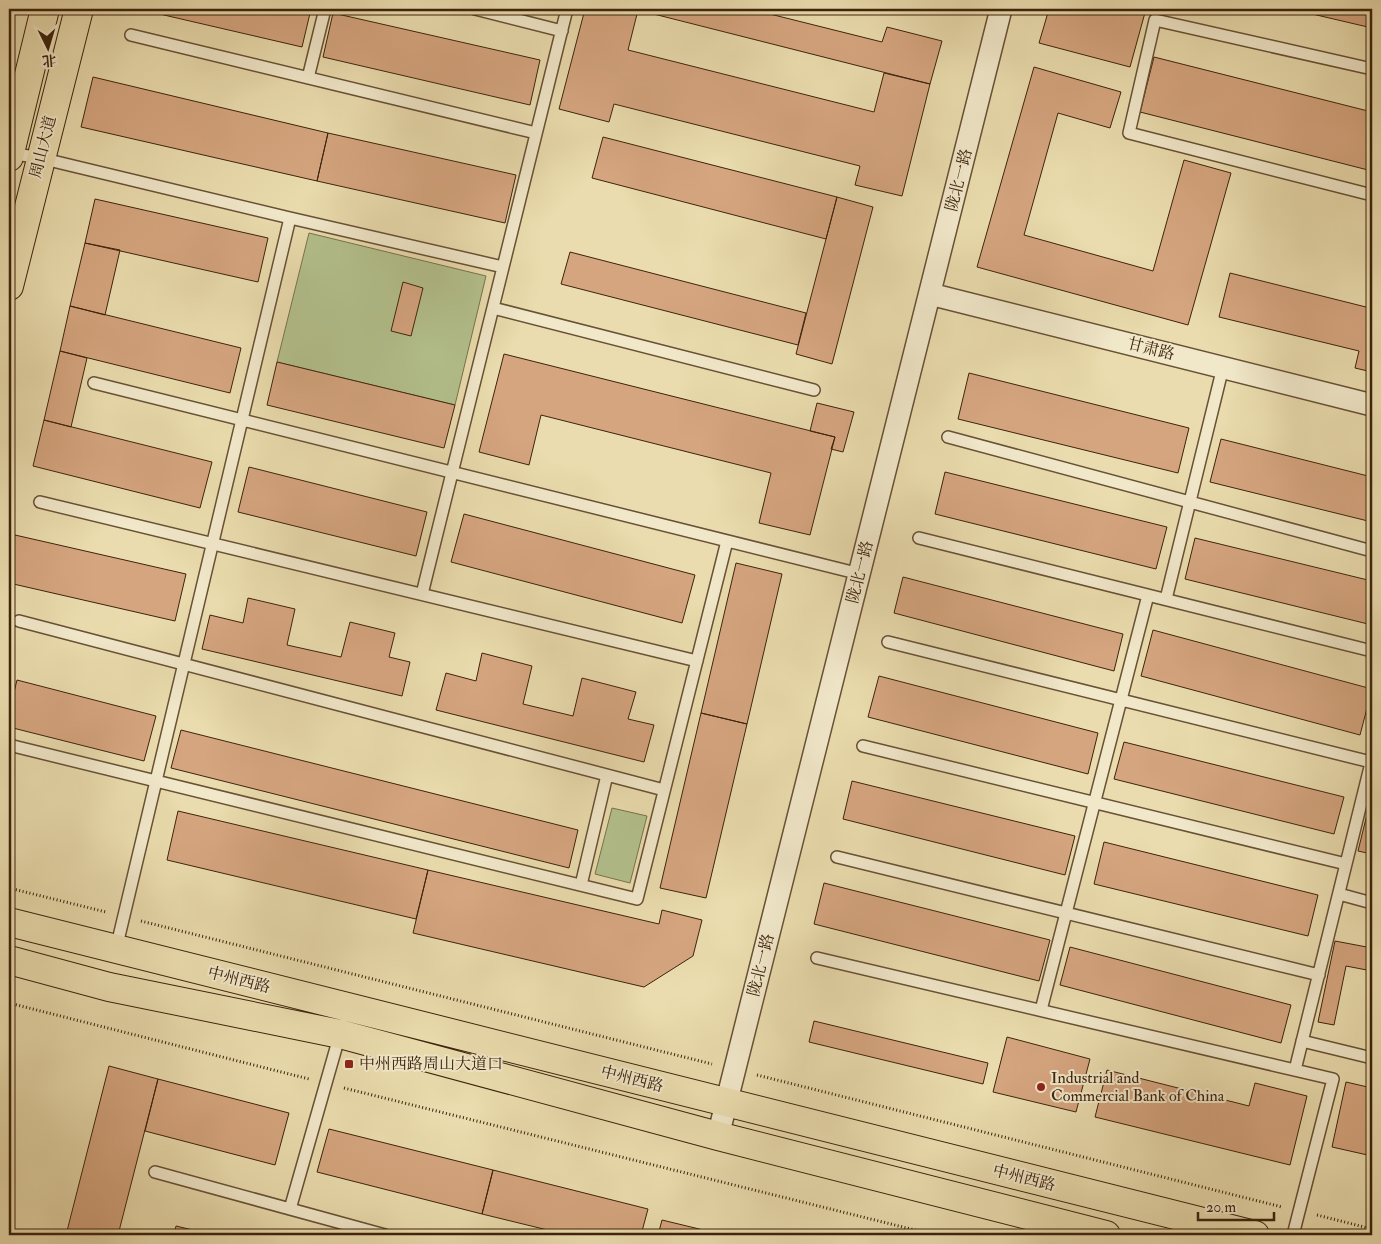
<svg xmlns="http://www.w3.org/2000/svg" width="1381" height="1244" font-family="'IM FELL Double Pica','Noto Serif SC',serif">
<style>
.green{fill:#b3c18d;stroke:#78724d}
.building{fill:#d5a57f;stroke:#3d230d}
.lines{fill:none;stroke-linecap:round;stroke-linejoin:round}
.lane-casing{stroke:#685135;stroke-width:14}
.street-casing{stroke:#685135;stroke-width:24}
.primary-casing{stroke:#3d230d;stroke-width:30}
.path{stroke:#3d230d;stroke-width:3;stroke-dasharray:1 2.5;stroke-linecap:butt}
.lane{stroke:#f1e8ca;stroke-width:11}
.street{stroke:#f1e8ca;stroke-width:21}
.primary{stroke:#eadcae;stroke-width:28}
.poi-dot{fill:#8f2418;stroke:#f1e8ca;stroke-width:2}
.labels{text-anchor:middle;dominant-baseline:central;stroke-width:4;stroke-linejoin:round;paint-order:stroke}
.street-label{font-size:16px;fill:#3d230d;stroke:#f1e8ca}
.poi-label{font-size:16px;fill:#3d230d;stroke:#f1e8ca;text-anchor:start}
</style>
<rect width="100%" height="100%" fill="#eadcae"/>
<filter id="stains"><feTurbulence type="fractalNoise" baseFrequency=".004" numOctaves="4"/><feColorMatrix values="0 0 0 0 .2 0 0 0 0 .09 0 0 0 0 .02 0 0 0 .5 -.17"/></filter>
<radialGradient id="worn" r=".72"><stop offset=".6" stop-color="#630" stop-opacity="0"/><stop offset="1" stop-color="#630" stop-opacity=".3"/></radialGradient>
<path class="green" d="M309,233L486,276L455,405L277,362Z
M612,808L647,816L630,883L595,874Z"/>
<path class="building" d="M138,9H311L302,47Z
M585,9L638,10L628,50L874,112L884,73L930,84L902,196L855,185L860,166L614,104L609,122L559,109Z
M634,9H750L882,42L887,27L942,41L930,84Z
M1049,9H1146L1130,67L1039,43Z
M1291,9H1372V28Z
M333,13L540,60L530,105L323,57Z
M1154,57L1372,112V171L1140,112Z
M1034,67L1121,92L1110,128L1058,113L1024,235L1153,271L1184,160L1231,173L1188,325L977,267Z
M93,77L328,133L317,181L81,127Z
M328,133L516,175L505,223L317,181Z
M603,137L837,197L826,239L592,178Z
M837,197L873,207L832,364L796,354Z
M95,199L268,238L258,282L85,243Z
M85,243L120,250L105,315L70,306Z
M570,252L806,313L798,345L561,284Z
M1230,273L1370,308L1372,300V372L1355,368L1359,351L1219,317Z
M403,282L423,288L411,336L391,331Z
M70,306L241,348L230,393L60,351Z
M60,351L87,358L71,427L44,420Z
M504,354L835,437L810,535L759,523L771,473L541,415L529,465L479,452Z
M277,362L455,405L444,448L267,405Z
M969,373L1189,428L1178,473L958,419Z
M817,403L854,412L843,452L831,449L835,437L810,431Z
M44,420L212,462L200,508L33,466Z
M1221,439L1372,477V522L1210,482Z
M249,467L427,512L416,556L238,512Z
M945,472L1167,527L1156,569L935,514Z
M464,514L695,575L682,623L451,562Z
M15,535L186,574L175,621L9,583V561Z
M1195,538L1372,581V625L1185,579Z
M736,563L782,574L747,724L701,713Z
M903,577L1123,634L1114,671L894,613Z
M248,598L295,609L287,645L341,657L350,622L395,633L389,657L410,662L402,696L202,649L210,615L243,623Z
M1153,630L1372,689L1360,735L1141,676Z
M482,653L532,666L523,704L573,716L582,678L636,692L628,719L654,725L644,762L436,710L446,673L476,681Z
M879,676L1098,733L1088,774L868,717Z
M17,680L156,716L144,761L9,727V713Z
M701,713L747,724L706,898L660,888Z
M181,730L578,830L569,868L171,768Z
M1124,742L1344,797L1334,834L1114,779Z
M852,781L1075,836L1065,875L843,819Z
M1372,794V854L1358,851Z
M178,811L428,870L416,919L167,860Z
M1104,842L1318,895L1308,936L1094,884Z
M428,870L659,924L662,910L702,920L693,956L644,987L413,933Z
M824,883L1050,940L1039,981L814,924Z
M1335,941L1372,948V971L1346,966L1334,1025L1318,1022Z
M1070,947L1291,1005L1281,1043L1060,985Z
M814,1021L988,1063L983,1084L809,1042Z
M1007,1037L1090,1059L1076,1112L993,1092Z
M109,1066L158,1079L118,1235H66Z
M1107,1070L1249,1106L1255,1083L1307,1096L1290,1165L1095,1117Z
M158,1079L289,1113L275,1165L145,1131Z
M1346,1082L1372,1088V1156L1332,1147Z
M329,1129L493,1170L482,1214L317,1172Z
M493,1170L648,1209L641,1235H568L482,1214Z
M662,1220L724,1235H658Z
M176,1226L214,1235H174Z"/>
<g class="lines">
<g class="lane-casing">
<path id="lane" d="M475,9L562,31
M131,35L536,133
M1372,69L1155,20L1129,133L1372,195
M308,78L325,9
M10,153L40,158L290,218L503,267
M493,308L814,390
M94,383L860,574
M948,437L1372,551
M40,502L697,661
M919,538L1372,651
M422,594L567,9
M1166,599L1223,367
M19,621L664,790
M888,642L1371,762
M9,745L637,899L727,541
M863,746L1346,864
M837,857L1319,975
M581,885L607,775
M1339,894L1372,903
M116,949L290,218
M817,958L1333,1079L1293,1235
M1041,1010L1148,595
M1302,1041L1372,1058
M1295,1070L1372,759
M155,1172L385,1235
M290,1209L340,1034"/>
</g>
<g class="street-casing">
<path id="street" d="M930,294L1372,405
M718,1136L1001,9"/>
</g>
<g class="primary-casing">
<path id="primary" d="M9,157L45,9
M9,286L79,9
M9,922L1255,1235
M9,960L109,987L340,1034L718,1136L1106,1235"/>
</g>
<path class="path" d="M9,888L106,912
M141,921L712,1064
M9,1003L309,1079
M757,1075L1282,1207
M344,1088L935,1235
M1317,1215L1372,1229"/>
<use href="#lane" class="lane"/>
<use href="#street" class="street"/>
<use href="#primary" class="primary"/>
</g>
<g class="poi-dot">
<rect x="344" y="1059" width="10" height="10" rx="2.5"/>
<circle cx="1041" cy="1087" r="5"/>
</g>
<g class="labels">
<g class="street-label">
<text transform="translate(43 147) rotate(-76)">周山大道</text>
<text transform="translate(959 180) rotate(-76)">陇北一路</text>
<text transform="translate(1151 349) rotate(14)">甘肃路</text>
<text transform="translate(860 572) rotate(-76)">陇北一路</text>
<text transform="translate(761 965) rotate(-76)">陇北一路</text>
<text transform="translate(239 980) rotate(14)">中州西路</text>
<text transform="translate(632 1079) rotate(14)">中州西路</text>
<text transform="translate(1024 1178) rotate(14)">中州西路</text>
</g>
<g class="poi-label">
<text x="359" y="1064">中州西路周山大道口</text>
<text x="1051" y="1078">Industrial and<tspan x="1051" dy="18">Commercial Bank of China</tspan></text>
</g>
</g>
<rect width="1381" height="1244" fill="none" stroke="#eadcae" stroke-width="30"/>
<rect x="10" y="10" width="1361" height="1224" fill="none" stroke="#3d230d" stroke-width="2.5"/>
<rect x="15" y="15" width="1351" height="1214" fill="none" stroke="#3d230d"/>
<g transform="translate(48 48) rotate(175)" stroke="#f1e8ca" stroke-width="4" paint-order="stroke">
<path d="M0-4L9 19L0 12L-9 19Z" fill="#3d230d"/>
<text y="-8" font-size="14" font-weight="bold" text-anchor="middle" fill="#3d230d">北</text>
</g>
<path d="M1198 1212v8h76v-8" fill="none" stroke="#3d230d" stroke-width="2.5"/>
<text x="1206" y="1212" font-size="15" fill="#3d230d" stroke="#f1e8ca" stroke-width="4" paint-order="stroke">20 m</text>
<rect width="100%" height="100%" filter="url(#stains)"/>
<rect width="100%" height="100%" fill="url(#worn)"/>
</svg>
